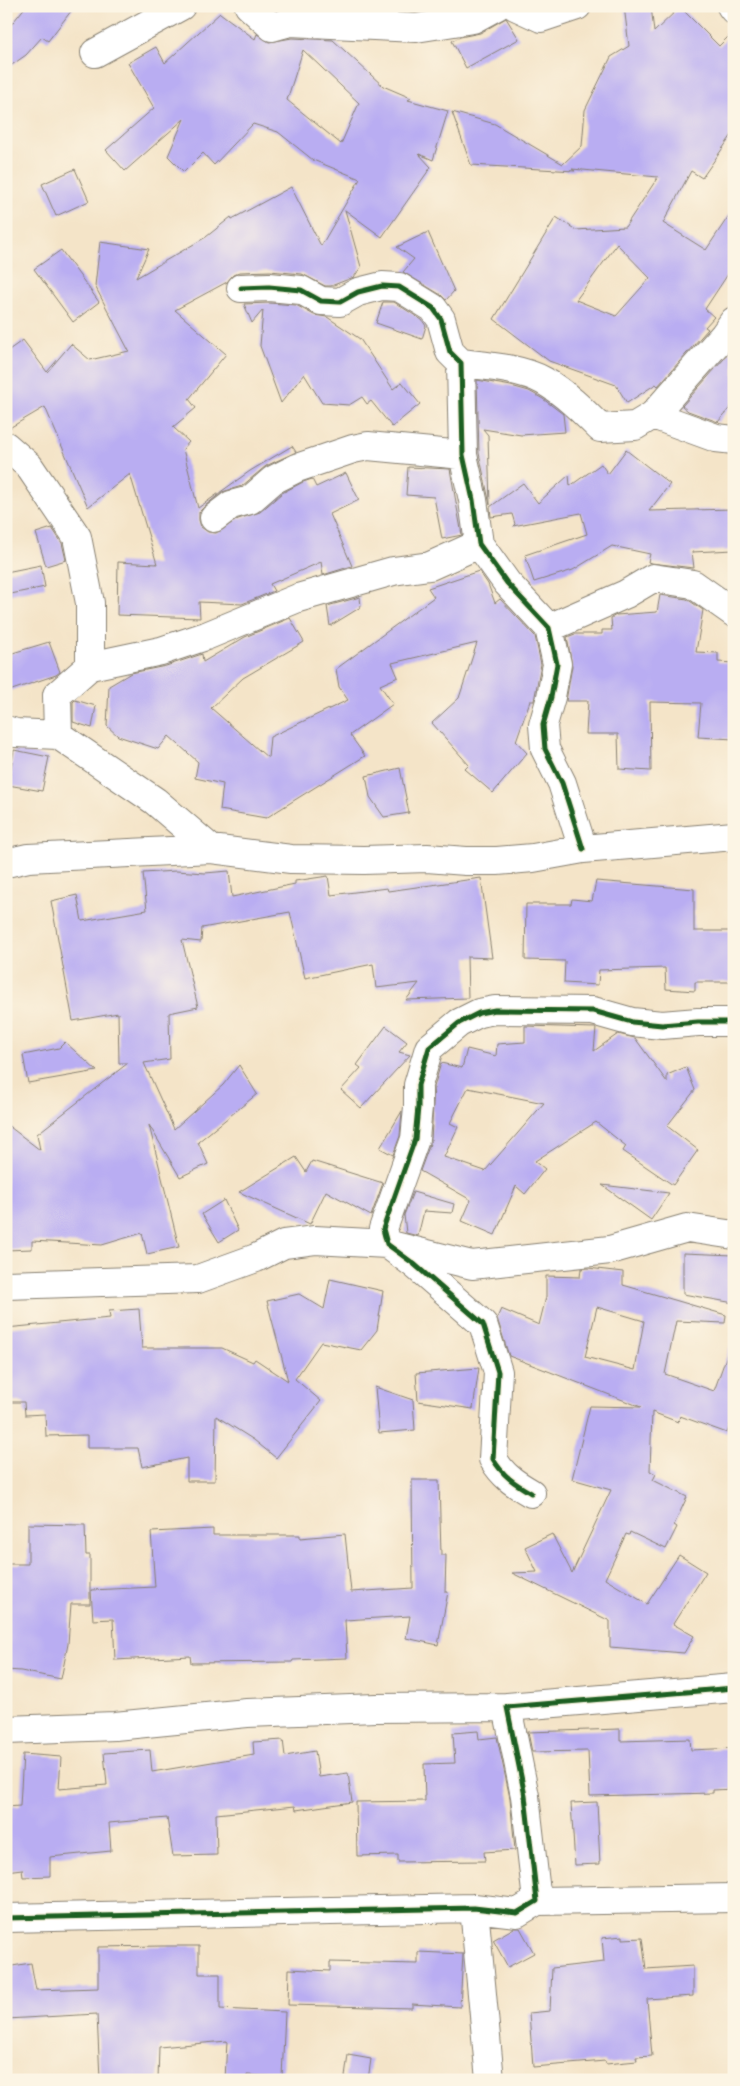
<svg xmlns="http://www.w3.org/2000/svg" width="740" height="2086" font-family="'Sorts Mill Goudy',serif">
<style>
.building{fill:#b9adf2;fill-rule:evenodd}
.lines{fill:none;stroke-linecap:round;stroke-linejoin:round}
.minor-casing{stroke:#888072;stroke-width:30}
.minor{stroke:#fff;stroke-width:28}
.cycleway-casing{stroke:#fcf5e5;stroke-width:8}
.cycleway{stroke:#1b5e20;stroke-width:5}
</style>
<rect width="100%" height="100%" fill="#fcf5e5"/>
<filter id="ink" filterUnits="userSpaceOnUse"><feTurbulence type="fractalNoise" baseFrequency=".02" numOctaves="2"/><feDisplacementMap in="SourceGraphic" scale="10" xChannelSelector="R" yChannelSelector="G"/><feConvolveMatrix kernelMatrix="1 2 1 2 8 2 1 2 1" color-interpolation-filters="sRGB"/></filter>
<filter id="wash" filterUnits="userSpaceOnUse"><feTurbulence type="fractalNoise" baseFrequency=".0096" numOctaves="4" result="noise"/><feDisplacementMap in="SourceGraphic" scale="20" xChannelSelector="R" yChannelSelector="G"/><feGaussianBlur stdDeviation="1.12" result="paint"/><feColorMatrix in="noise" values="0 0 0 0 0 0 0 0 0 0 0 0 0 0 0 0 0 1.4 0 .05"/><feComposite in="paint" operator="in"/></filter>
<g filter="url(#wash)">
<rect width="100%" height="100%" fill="#f4e4c8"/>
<g id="blocks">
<path class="building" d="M26,6H75L48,41L42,37L26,55L6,69V31Z
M624,6H651L654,32L680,7L719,46L734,31V132L702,178L691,171L663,223L706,250L734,208V265L705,309L714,317L705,327L708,329L658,386L656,384L627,403L616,385L549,361L494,319L556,217L576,230L625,227L658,177L572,169L575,171L471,165L452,112L495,124L563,164L582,146L585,110L611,57L629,46ZM617,244L650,278L616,316L576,300Z
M220,13L255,39L257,34L269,42L292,38L333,40L383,86L411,98L408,100L448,111L433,160L419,154L431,167L382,237L345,210L361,267L354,277L331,286H325L302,274L270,271L240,272L233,275L227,282L175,310L226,354L189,399L196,408L173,427L189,442L183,449L198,508L250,471L292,446L296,452L266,466L242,486L222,492L205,506L199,512V520L201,527L208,532L216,533L238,519L260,512L282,493L303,482L312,479L316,487L346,473L359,500L330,514L352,566L323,575L321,562L270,584L274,591L242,604L199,602L200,618L117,615L118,562L157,564L130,474L88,507L45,407L6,430V352L23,340L47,372L71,344L90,360L129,351L95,286L100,242L149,249L136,278L206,237L231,217L232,219L291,187L321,246L360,179L313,160L278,132L253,124L214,165L203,153L184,172L168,156L184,119L125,171L106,150L154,108L128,63L156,47L165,63ZM303,50L359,103L341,144L287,100Z
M506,18L519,39L466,68L452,41L460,37L480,33Z
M75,169L89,201L56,216L42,184Z
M428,232L454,291L446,300L441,295L403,272L414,259L397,247Z
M61,250L99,302L73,322L34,269Z
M383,302H394L422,320L426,326L422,339L376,323Z
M269,303L296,305L314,315L327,317L360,339L393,389L402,382L420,404L392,427L371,401L367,404L362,397L349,405L322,403L304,374L281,403L260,346L263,310L252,323L244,304Z
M732,350L734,351V403L718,422L688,411L682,406Z
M477,380L511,386L529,391L543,399L563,414L565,432L521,435L483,429L488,435L490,505L479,453Z
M626,450L670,484L649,511L734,509V550L692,552L694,568L651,563L648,562L650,554L612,546L573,570L534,582L525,555L587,534L581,513L513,526L515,524L512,514L491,517L490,507L523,483L538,503L569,475L570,486L601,464L608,474Z
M408,467L450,469L462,535L442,539L434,497L406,495Z
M52,528L62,543L66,560L46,566L36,533Z
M41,565L45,587L6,595V572Z
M479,571L488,584L495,603L500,599L535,636L541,664L534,701H530L516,741L527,753L493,793L465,769L469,765L432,723L459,698L477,643L392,663L398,677L380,685L393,704L350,735L365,756L266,818L220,810L223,784L195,778L198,762L169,736L158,749L118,736L107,726L109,686L131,673L166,666L202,654L203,662L245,637L290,618L304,642L243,678L211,708L268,758L270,737L348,700L339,687L336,669L434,597L428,588Z
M660,595L687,599L703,610L696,652L718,653V662L734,663V739L698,737L701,703L650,702L651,771L619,769L618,734H586L588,701H566L572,666L567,637L575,634H602V630H612L611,618L616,615L657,612Z
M360,597L361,607L330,626L327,606Z
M49,642L60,672L56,675L6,692V655Z
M75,700L96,706L92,728L73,722V702Z
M14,750L49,757L42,791L8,785Z
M400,768L409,813L384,817L370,797L366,776Z
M176,871L205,873L229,871L232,897L295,884V881L328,876L331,895L387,888L388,891L481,878L492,958L467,957L468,998L406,1000L419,983L376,988L373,964L305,978L290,912L202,928L201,942L182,940L198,1007L169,1013L170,1059L144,1063L174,1129L223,1085L239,1065L257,1094L198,1142L208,1164L180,1177L149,1125L179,1247L147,1254L142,1233L102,1245L32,1241V1249L6,1250V1124L40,1150L37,1134L128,1063H119L118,1013L73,1021L51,901L77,895L82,921L147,910L143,873Z
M596,881L694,889V931H734V982H695V991L666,989L665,968L599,970L598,985L564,983L565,961L525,960L526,904H571L572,899L592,901Z
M386,1026L407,1042L399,1052L410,1055L361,1108L341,1090L361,1068L357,1065Z
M525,1026L596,1028L594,1051L618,1034L635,1038L667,1082V1075L686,1067L695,1090L667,1126L698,1150L673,1185L623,1151L626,1146L596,1122L535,1161L545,1169L525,1194L516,1186L495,1235L462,1221L471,1200L420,1171L431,1141L434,1087L441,1063L462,1068L467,1049L496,1056L497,1044L525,1042ZM468,1088L544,1103L485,1171L444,1157L458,1127L450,1123Z
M65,1042L97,1071L28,1083L23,1055L59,1048Z
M402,1111L400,1136L393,1155L380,1148Z
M296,1157L306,1172L312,1161L383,1183L371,1216L326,1191L310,1224L239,1192Z
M602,1185L669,1193L651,1220Z
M413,1192L454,1204L452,1213L424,1211L418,1236L406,1233L404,1215Z
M224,1200L238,1230L219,1242L202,1214Z
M683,1253L734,1255V1303L683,1294Z
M588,1268L623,1272V1285L726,1315L725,1323L676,1321L665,1374L714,1391L731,1344H734V1414L727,1433L680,1416L678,1422L652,1412L650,1471L656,1474L653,1480L687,1497L674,1525L677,1527L666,1549L630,1532L629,1535L626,1534L605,1579L647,1604L679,1555L706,1572L673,1624L694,1636L684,1653L610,1647V1621L512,1573L537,1572L525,1547L552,1534L572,1573L611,1490L572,1479L590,1406L641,1407L509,1356L497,1318L501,1309L539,1325L546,1297V1276L580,1277L581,1269ZM597,1307L644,1321L635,1370L585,1357Z
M330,1279L383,1291L377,1330L361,1350L321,1342L295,1379L321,1401L276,1458L254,1440L216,1416L215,1481H187V1458L142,1467L138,1448H87V1435L46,1436L45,1414L25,1415L24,1402H6V1328L110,1318L109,1311L139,1309L142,1348H222L253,1362L255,1359L288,1381L267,1301L299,1294L324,1309Z
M479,1368L473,1409L418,1401L416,1373Z
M375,1387L413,1400L415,1430L379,1433Z
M412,1480H439L441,1555H446L445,1592H448L438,1645L406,1638L410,1616L345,1620L347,1658L293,1660L292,1662L191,1663L190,1656L115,1660L113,1619L93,1620L91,1590L155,1587L151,1532L213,1529V1535H300V1538L345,1534L351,1592L413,1588Z
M28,1524L85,1525L86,1555H90V1604H71L68,1644L61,1679L21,1671L6,1670V1564H28Z
M620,1729V1741L690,1739L691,1750L734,1748V1789L713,1790V1793L590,1796L588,1751L532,1752L528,1732Z
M478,1731L479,1739L497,1737L510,1798L515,1850L484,1852L485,1861L398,1862V1855L357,1856L356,1802L425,1801L424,1764L455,1763L453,1733Z
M283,1740L285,1756L315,1751L319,1777L348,1773L352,1802L296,1810L295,1806L216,1814L217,1855L173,1856L167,1818L109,1823L111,1851L50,1857V1876L23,1877L22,1869L6,1871V1807L20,1806L23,1754L61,1757L59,1789L107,1785L104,1753L150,1750L152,1772L254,1755L253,1742Z
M597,1802L600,1864L575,1865L571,1803Z
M514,1928H520L534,1953L508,1967L493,1940Z
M623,1936V1939L642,1938L646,1969L693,1966V1996L647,1999L652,2056L636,2057L637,2061L606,2064L605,2061L533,2067L529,2013L550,2011L552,1968L604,1962L602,1938Z
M162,1946H199V1974H220V2009L285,2012L282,2077L247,2075V2080H225L227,2041L159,2047L158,2080H123V2077L100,2079L97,2014L6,2019V1967L31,1963L36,1990L98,1988V1947Z
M418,1952L463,1954L460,2007L412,2004V2008L288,2005L289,1969L330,1971V1962L418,1964Z
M348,2055L371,2059L368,2080L345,2077Z"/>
</g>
</g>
<g filter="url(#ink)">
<use href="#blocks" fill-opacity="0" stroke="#888072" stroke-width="1"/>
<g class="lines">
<g class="minor-casing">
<path id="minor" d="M249,6L272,27L290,22L416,28L473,19L497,6
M515,6L541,18L577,6
M731,6L734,10
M95,53L181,6
M241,288L269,287L301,290L321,301L340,302L358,292L382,286L399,287L433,308L441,319L450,352L461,363L463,455L473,500L479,544L507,583L549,628L557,664L551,697L543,725L545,749L562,783L583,849
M461,363C486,366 522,368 544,381C565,393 583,411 600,428L635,426L653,415L724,335L734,321
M653,415L716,438L734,440
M6,446L29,466L77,537L90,603V666L57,695L58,735
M214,518L231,505L250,500L273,480L297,468L353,449L368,446L463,455
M549,628L626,594L653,578L693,584L734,613
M90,666L161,651L206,636L298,598L393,571L430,566L479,544
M6,730L16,733L58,735L155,801L211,849L291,859L364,860L427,858L466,861H497L533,858L583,849L734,836
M6,863L28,858L211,849
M6,1285L198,1279L256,1258L284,1244L315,1240L387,1244L472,1265L610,1250L687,1228L734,1235
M531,1493C514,1483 503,1476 493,1459L498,1372L483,1324L414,1264L387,1244L383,1229L415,1139L418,1107V1085L429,1048L459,1023L479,1013L495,1010L593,1011L632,1022L662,1025L698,1022H734
M6,1730L115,1726L247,1713L376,1708L507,1707
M537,1901L734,1898
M474,1908L490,2080
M6,1918L474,1908L517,1913L537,1901L525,1796L507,1707L734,1688"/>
</g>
<use href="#minor" class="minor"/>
<g class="cycleway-casing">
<path id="cycleway" d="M241,288L269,287L301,290L321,301L340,302L358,292L382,286L399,287L433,308L441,319L450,352L461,363L463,455L473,500L479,544L507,583L549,628L557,664L551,697L543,725L545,749L562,783L583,849
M531,1493C514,1483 503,1476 493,1459L498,1372L483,1324L414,1264L387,1244L383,1229L415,1139L418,1107V1085L429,1048L459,1023L479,1013L495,1010L593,1011L632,1022L662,1025L698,1022H734
M6,1918L474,1908L517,1913L537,1901L525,1796L507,1707L734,1688"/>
</g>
<use href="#cycleway" class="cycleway"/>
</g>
</g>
<rect width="740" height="2086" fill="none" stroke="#fcf5e5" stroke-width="25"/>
</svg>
